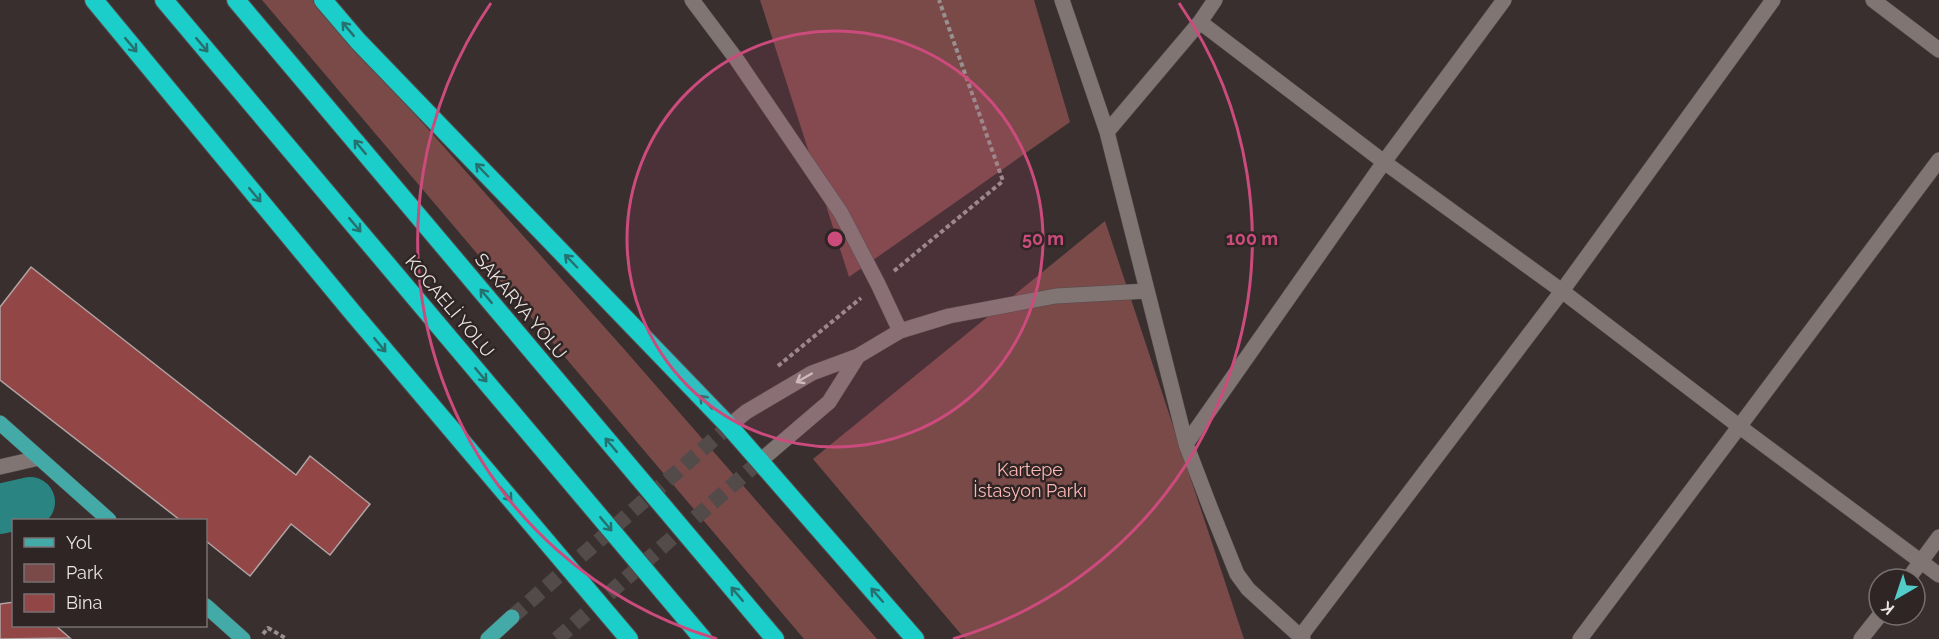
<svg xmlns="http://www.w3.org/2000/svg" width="1939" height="639" font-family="Raleway,sans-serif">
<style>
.green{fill:#7a4a49}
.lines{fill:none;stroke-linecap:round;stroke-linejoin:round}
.river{stroke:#298482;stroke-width:50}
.building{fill:#934646;stroke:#b1a4a4;stroke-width:1.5}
.major-tunnel{stroke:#534a4a;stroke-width:15;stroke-dasharray:15 8;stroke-linecap:butt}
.minor-casing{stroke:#544c4c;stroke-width:16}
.major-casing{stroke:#544c4c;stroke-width:16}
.highway-casing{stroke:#544c4c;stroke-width:20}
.path{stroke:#98908f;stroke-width:4;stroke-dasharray:4.5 3;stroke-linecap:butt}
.minor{stroke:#817574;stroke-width:15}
.major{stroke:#44aaa8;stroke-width:15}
.highway{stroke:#1cceca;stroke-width:18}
.oneway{stroke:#26716f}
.oneway2{stroke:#cfc8c6}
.ring{fill:none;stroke:#cc4b7d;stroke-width:3}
.labels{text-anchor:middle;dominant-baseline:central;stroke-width:5;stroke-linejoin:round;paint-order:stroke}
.street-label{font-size:18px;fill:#e9e3e2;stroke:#2f2525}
.park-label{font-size:18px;fill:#fdb8b5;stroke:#2f2525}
.centre{fill:#cc4b7d;stroke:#2f2525;stroke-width:3}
.ring-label{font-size:18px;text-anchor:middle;font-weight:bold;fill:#cc4b7d;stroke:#2f2525;stroke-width:5;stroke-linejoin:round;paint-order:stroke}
</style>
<rect width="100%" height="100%" fill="#392f2f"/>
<path class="green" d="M262,0H313L624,349L877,639H804Z
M760,0H1034L1070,122L849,277Z
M1105,221L1244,639H965L813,459Z"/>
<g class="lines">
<path class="river" d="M0,509L30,502"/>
</g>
<path class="building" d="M31,267L296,475L310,456L370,504L330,555L291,524L250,576L206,541V520H180L0,380V307Z
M14,602V626H56L70,638L0,639V604Z"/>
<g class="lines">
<path class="major-tunnel" d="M512,617L729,426
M557,639L760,461"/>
<g class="minor-casing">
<path id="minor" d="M692,0L737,60L841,213L878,284L900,331
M1062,0L1107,132
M1215,0L1200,22L1107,132L1186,444L1210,507L1237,574L1248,589L1303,639
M1873,0L1939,50
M1200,22L1384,162L1562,291L1740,427L1939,575
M729,426L746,412L812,373L858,356L900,331L949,316L1056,296L1147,291
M1186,444L1384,162L1504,0
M760,461L829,402L858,356
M0,467L39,458
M1908,579L1939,537
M1300,637L1562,291L1773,0
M1580,639L1939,160
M1861,639L1880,615"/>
</g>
<g class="major-casing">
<path id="major" d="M0,423L109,520
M206,606L243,639
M488,639L512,617"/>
</g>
<g class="highway-casing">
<path id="highway" d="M94,0L353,313L629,639
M164,0L703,639
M236,0L775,639
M323,0L358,41L729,426L915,639"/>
</g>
<path class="path" d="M894,271L1003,181L939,0
M778,366L861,298
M263,634L268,628L287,639"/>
<use href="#minor" class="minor"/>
<use href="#major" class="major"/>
<use href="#highway" class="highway"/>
</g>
<defs><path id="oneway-shaft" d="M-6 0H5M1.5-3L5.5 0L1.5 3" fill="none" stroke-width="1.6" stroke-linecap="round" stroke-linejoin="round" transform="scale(1.5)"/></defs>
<g class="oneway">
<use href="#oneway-shaft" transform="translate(348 29) rotate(-130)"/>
<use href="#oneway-shaft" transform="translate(131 45) rotate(50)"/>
<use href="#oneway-shaft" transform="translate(202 45) rotate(50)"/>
<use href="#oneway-shaft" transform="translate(360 147) rotate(-130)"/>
<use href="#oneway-shaft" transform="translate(482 170) rotate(-134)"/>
<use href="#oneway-shaft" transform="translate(255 195) rotate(50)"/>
<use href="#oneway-shaft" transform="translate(355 225) rotate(50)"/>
<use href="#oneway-shaft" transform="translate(571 261) rotate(-134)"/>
<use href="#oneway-shaft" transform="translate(486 296) rotate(-130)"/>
<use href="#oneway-shaft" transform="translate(380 345) rotate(50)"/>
<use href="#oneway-shaft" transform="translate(481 375) rotate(50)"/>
<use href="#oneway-shaft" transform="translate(706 402) rotate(-133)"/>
<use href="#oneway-shaft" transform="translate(611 445) rotate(-130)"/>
<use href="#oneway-shaft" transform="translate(506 494) rotate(50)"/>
<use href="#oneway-shaft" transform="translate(606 524) rotate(50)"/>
<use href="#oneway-shaft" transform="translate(737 594) rotate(-130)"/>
<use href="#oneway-shaft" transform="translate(877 595) rotate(-131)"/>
</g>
<use class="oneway2" href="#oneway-shaft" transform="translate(804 378) rotate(150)"/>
<circle cx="835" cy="239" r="208" fill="#cc4b7d" fill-opacity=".12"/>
<g class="ring">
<circle cx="835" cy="239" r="208"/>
<path d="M717 639A417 417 0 0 1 491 3M1179 3A417 417 0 0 1 953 639"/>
</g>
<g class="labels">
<g class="street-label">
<text transform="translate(450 306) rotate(50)">KOCAELİ YOLU</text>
<text transform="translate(521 306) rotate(50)">SAKARYA YOLU</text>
</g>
<g class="park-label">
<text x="1030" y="469">Kartepe<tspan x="1030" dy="21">İstasyon Parkı</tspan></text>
</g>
</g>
<circle cx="835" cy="239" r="9" class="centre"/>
<g class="ring-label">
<text x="1043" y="245">50 m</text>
<text x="1252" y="245">100 m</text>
</g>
<rect x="12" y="519" width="195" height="108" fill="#2f2525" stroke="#797171" stroke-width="1.5"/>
<rect x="24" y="538" width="30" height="9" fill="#44aaa8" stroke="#797171" stroke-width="1.5"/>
<text x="66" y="549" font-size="18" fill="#e9e3e2">Yol</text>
<rect x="24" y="564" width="30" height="18" fill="#7a4a49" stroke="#797171" stroke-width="1.5"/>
<text x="66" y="579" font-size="18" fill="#e9e3e2">Park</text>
<rect x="24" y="594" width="30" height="18" fill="#934646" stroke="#797171" stroke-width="1.5"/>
<text x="66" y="609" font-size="18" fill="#e9e3e2">Bina</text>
<g transform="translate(1897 597) rotate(219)"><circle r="28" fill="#2f2525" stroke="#797171" stroke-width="1.5"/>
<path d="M0-4.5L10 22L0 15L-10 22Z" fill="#53cdc9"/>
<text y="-9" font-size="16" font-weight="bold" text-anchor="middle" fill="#e9e3e2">K</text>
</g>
</svg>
